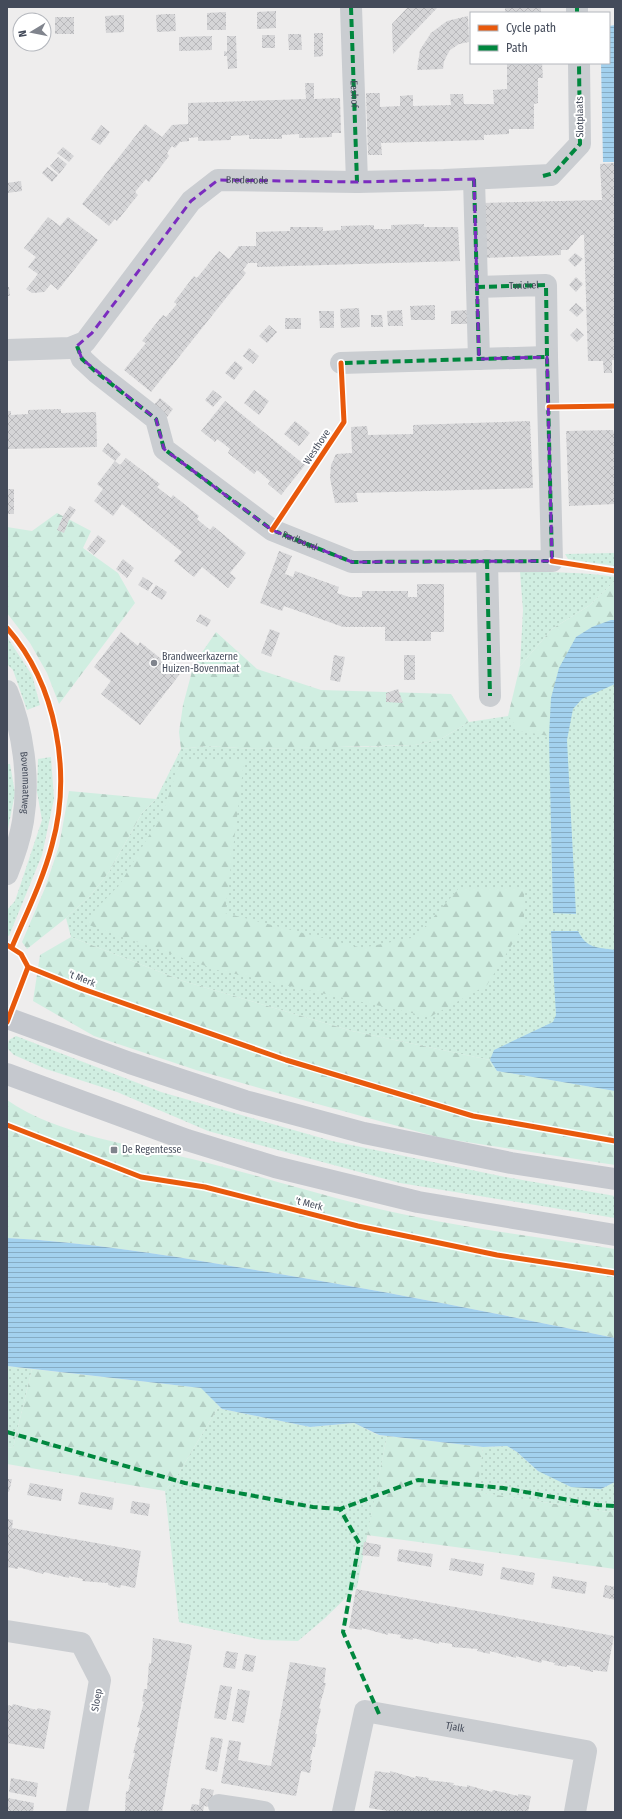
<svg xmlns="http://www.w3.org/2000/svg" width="622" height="1819" font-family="'Fira Sans Condensed',sans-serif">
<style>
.green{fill:url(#green-dots)}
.forest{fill:url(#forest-firs)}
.water{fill:url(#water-rules)}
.building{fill:url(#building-cross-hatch)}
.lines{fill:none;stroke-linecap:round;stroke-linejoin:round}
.minor{stroke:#cacdd1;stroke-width:22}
.major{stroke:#c5c8ce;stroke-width:22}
.quiet{stroke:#00873e;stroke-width:4;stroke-dasharray:8 4;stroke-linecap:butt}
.cycleway-casing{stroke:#fff;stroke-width:8}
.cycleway{stroke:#e8590c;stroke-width:5}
.marked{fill:none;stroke:#7b2cbf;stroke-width:3;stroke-dasharray:8 5;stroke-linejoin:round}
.poi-dot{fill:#80848d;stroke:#fff;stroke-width:1.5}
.labels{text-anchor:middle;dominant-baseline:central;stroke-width:4;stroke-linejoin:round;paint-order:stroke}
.street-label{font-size:10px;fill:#444b5a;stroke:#fff}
.poi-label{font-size:10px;fill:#444b5a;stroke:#fff;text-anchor:start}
</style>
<defs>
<pattern id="green-dots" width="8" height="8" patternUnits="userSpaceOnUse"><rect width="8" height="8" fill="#d0eee1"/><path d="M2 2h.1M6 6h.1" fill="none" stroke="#b4cec3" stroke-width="1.8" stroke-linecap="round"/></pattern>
<pattern id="forest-firs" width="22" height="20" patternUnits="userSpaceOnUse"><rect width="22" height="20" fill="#d0eee1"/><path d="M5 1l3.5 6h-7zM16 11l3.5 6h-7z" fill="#b4cec3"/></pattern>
<pattern id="water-rules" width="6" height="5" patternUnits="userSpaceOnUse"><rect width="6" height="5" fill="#a3d1ee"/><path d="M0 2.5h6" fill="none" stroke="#86acc4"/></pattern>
<pattern id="building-cross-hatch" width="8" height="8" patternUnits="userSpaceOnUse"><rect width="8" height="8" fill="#d5d5d7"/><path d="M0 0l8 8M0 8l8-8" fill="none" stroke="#b8b8bb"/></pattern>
</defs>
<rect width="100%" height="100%" fill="#eeeded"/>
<path class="green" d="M615,553V566L568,559L565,554Z
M520,572C552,572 583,572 615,577V581L590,605L552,629L520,666L523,610Z
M615,620V1091L497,1071L490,1060L352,1031L183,981L71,937L66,918L90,896L109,872L142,813L156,799L181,749L206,746L257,749L316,747H361L415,745L441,739L469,722L508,716L551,698Z
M7,637L32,675L40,705L27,710L13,670L7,664Z
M51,757L54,799L42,855L9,936L7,935V910L15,901L42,820L37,792L38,759Z
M7,764H10L15,793L7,834Z
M16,1036L161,1092L332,1141L505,1177L615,1196V1218L400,1183L208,1131L117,1092L46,1069L14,1055L7,1048L9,1040Z
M7,1366L32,1369L13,1448L7,1447Z
M219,1406L222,1409L310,1427L354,1423L378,1435L387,1436L357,1587L324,1619L298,1641L262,1640L179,1622L165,1491L177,1476Z
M507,1446L517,1452L538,1471L601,1489L615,1482V1510L608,1512L476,1492L483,1447Z"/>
<path class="forest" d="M57,513L91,531L83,548L118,573L135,603L59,704L47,673L30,643L7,613V527L32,531Z
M615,581V620H611L551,698L549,736L520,731L508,716L520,666L552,629L590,605Z
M216,632L257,669L321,690L451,694L469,722L441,739L415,745L257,749L206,746L181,749L179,732L183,705L194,664Z
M180,761H244L225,913L362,948L416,937L460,887H524V925L487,985L430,1017L217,970L83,923L120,884L163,812Z
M69,791L156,799L142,813L109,872L90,896L66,918L27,949L22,942L45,888L59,846Z
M71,937L183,981L352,1031L490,1060L497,1071L615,1091V1165L441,1138L263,1089L196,1070L94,1036L33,1001L40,955Z
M7,1100C57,1135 134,1145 192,1159C250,1173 306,1191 363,1205C446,1226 531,1236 615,1249V1338C490,1312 364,1287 237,1267C161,1254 85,1242 7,1238Z
M32,1369L202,1388L219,1406L177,1476L165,1491L7,1464V1447L13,1448Z
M387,1436L483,1447L477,1492L608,1512L615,1510V1569L367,1535Z"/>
<path class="water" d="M615,25V162H603L601,63H609V26Z
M611,620H615V684L582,699L573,709L567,740L576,914L553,913L549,736L551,698L559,668L576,637L592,627Z
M551,931H578C587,949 597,947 615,950V1091L497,1071L490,1060L494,1050L553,1022L556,1015Z
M7,1238C85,1242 161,1254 237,1267C364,1287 490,1312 615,1338V1482L601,1489L571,1487L538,1471L517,1452L507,1446L483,1447L379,1435L354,1423L310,1427L222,1409L201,1388L7,1366Z"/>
<path class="building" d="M408,7H438L393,54L392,24Z
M505,7H541V13H505Z
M276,11V28L257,29V12Z
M226,12V30H207V13Z
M166,14H175L176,31L157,32L156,15Z
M124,15V32L106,33L105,16Z
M468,16L469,42L459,44L450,50L444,61L443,69L417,70L420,50L431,33L447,21Z
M55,17H74V34H55Z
M314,33H323V56L314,57Z
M288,34H301L302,50H289Z
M262,35H275V48H262Z
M212,36V50L179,51V37Z
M227,36H236L237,68L228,69L227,56H224V51L227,52Z
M507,63H542L543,78H538V103L534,104V129H509V134L484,135V140L381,143L382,155H368L366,93H380V107L400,106V96L413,95V106L451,105L450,94H463L464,104H494L493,90L507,89Z
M305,83H314V99L340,98L341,133H332V137L299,138V134L282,135V139H249V135L231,136V140L198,141V137L189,138V141L180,142L175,148L172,146L167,153L169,156L149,182L146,179L140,186L135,192L138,195L117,221L115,219L109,226L82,204L145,124L162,137L172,125L188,124V103L306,99Z
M101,125L110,132L100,145L91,139Z
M63,147L74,156L69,162L57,153Z
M58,157L67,164L59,174L50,166Z
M615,163V360H612V373H604L603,361H588L584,235H581L568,250H561V255L484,258L482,203L602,200L600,164Z
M47,167L58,175L52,182L42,173Z
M21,181L22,191L7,193V183Z
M48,217L60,226L68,217L98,240L58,290L51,284L44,292L32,293L26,289L38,274L28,267L36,257L24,248Z
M424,224V227H458L460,261L257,267V263H248L243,270L246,273L151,392L124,370L146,343L142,341L163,315L166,317L177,304L174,302L194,276L197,278L219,251L229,259L239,246H256V232L290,231V227H323V231L341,230V226L374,225V229H391V225Z
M575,253L583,259L575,267L568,260Z
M576,277L583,284L576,292L569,285Z
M7,287H9L10,296H7Z
M576,303L584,310L577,317L569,310Z
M435,305V320H411L410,306Z
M359,308L360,327L341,328L340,309Z
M402,310L403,326H388L387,311Z
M470,310L471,324H451V311Z
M319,311H334V328H320Z
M371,315H382L383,327H371Z
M285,318H301V329H285Z
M269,325L277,332L267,343L259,336Z
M577,328L584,335L577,342L570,335Z
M249,348L259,356L253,364L243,356Z
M235,361L243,368L234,380L225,373Z
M213,390L222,397L213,407L205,400Z
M254,390L269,401L259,415L244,403Z
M160,398L173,409L167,417L153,406Z
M225,401L305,465L281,495L268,484L270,481L263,475L257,470L254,474L228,453L230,449L224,444L217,439L215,442L201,431Z
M61,409V413L96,412L97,447L7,449V411H11V415L28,414V410Z
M295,421L310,433L299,446L284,434Z
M530,421L533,488L356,493L358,502L335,503L330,478L331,465L336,454L352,453L351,427L367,426L368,435L413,434V425Z
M613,430L615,438V504L569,506L566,431Z
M108,443L121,454L115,461L120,465L126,458L160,484L157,487L171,498L173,495L199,516L197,519L210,530L213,526L246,553L230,573L236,578L228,588L202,567L194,577L174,561L182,552L122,504L113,516L94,501L103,489L97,484L115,461L102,451Z
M7,489H14V514H7Z
M70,506L76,510L69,520L64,533L57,530L63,516Z
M98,535L106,541L94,555L87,549Z
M279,551L292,556L285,574L293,577L295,571L339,587L337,593L349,597H362V591H408V597H417V584H444V632H431V641H385V627H343L284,606L282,611L260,603Z
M123,559L134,568L127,578L116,569Z
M143,577L153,583L148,591L138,585Z
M156,585L167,592L162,600L151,593Z
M200,614L211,620L207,627L196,621Z
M270,629L280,633L271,657L261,653Z
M121,632L138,646L140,642L180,674L140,725L101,694L111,681L94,667Z
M334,655L345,657L340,682L330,680Z
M404,655H415V680H404Z
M398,689L403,703L386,702V693Z
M7,1479H12L9,1492L7,1491Z
M30,1483L63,1489L61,1501L27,1495Z
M81,1492L114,1498L112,1510L78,1504Z
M132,1501L150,1504L148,1516L130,1513Z
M7,1519L13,1520L12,1528L141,1551L135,1588L121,1585L120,1588L108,1585V1583L82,1581L83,1579L69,1576V1578L44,1572L43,1574L18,1567V1569L7,1567Z
M364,1542L381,1545L379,1557L362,1555Z
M399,1549L433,1554L431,1567L397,1561Z
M451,1558L484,1564L482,1576L449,1570Z
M502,1567L535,1573L533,1585L500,1579Z
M553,1576L587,1582L585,1594L551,1588Z
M605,1585L615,1587V1600L603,1597Z
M356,1589L614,1636L607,1672L593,1670V1672L580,1669V1667L567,1665V1667L554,1665L555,1663L542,1660L541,1663L516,1656V1658L490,1651V1654L477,1651L478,1649L452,1647V1644L439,1642V1644L413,1638V1640L400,1638L401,1635L388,1633V1635L362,1628V1630L349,1628Z
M153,1638L192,1645L162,1812H125L126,1791L128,1792L131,1779H128L135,1753H133L140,1728L137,1727L144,1702L142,1701L144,1689H147L149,1663L151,1664Z
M226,1651L238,1653L235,1669L223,1667Z
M245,1654L256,1656L253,1672L242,1670Z
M290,1662L326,1668L324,1683H326L319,1708L321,1709L315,1734H317L315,1747H313L310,1760H312L310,1773L301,1771L296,1796L221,1783L229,1740L241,1742L238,1760L271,1766Z
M220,1685L232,1687L226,1720L214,1718Z
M238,1689L250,1691L244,1723L232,1721Z
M13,1704L37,1710L38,1708L51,1711L44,1749L7,1743V1705L12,1706Z
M211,1737L223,1739L217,1772L205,1769Z
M375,1771L390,1773V1771L415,1778L416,1776L429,1778L428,1780L454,1783L453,1785L467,1787V1785L492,1792L493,1790L518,1796V1794L531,1796L528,1812H394L369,1808Z
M11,1778L38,1783L36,1797L9,1792Z
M201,1788L214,1790L210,1807L204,1806L203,1812H190L192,1804L199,1805Z
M8,1798L34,1803L33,1812H7Z"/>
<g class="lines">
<g class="minor">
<path id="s1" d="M351,7L357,182"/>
<path d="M577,7V13"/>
<path d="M474,179L479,359"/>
<path d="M477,287L546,285L547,357"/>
<path d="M77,346L82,359L96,372L156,419L164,449L272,530L352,562L552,561L547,357L341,363"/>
<path id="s2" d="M7,350L70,348L85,342L191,201L218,180L357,182L444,180L551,175L580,144L579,63"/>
<path d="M487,561L490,696"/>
<path id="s3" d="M7,691C23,729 30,779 23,821C20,839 14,857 7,874"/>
<path d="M7,1631L81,1643L100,1680L77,1812"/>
<path d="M219,1805L264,1812"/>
<path id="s4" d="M343,1812L365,1711L586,1751L575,1812"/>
</g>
<path class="major" d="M7,1018L130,1063L245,1101L364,1133L511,1163L615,1179
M7,1074L187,1140L275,1167L418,1202L615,1235"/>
<g class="quiet">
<path d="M351,7L357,182"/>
<path d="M577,7V13"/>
<path d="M543,176L554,173L580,144L579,63"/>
<path d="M474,179L479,359"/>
<path id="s5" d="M477,287L546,285L547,357"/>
<path id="s6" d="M77,346L82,359L96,372L156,419L164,449L272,530L352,562L552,561L547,357L341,363"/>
<path d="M487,561L490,696"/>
<path d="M7,1432L185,1483L313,1507L340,1509"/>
<path d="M379,1714L343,1632L359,1543L340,1509L418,1480L503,1488L597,1505L615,1506"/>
</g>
<g class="cycleway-casing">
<path id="cycleway" d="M549,407L615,406
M272,530L344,422L341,363
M552,561L615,571
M7,628C57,685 72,773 52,845C43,880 26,914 12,947
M7,945L21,954L28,967L7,1022
M28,967L80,988L286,1060L473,1116L615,1141
M7,1125L141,1177L205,1187L358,1226L497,1255L615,1273"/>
</g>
<use href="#cycleway" class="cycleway"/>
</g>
<path class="marked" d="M474,179L479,359L547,357L552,561L352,562L272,530L164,449L156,419L82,359L77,346L92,333L191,201L218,180L357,182Z"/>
<g class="poi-dot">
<circle cx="154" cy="663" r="4"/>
<rect x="110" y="1146" width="8" height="8" rx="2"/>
</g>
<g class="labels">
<g class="street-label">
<text stroke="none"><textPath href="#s1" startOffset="87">Eeshof</textPath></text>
<text transform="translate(580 117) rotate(-91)">Slotplaats</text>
<text stroke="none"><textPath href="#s2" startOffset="319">Brederode</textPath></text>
<text stroke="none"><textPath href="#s5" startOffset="47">Twickel</textPath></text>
<text transform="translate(317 447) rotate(-56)">Westhove</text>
<text stroke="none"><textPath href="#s6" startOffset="305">Radboud</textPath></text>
<text stroke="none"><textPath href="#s3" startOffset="94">Bovenmaatweg</textPath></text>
<text transform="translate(82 979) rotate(21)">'t Merk</text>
<text transform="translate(309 1204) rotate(14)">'t Merk</text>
<text transform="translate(97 1700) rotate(-80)">Sloep</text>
<text stroke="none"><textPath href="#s4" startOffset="195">Tjalk</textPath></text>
</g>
<g class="poi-label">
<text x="162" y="657">Brandweerkazerne<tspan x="162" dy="12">Huizen-Bovenmaat</tspan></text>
<text x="122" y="1150">De Regentesse</text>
</g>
</g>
<rect width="622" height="1819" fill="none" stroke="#444b5a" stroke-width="16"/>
<rect x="470" y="12" width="140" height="52" fill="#ffffff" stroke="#b4b7bd"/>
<rect x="478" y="25" width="20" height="6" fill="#e8590c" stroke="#b4b7bd"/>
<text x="506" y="32" font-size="12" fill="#444b5a">Cycle path</text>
<rect x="478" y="45" width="20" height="6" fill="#00873e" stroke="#b4b7bd"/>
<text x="506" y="52" font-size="12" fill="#444b5a">Path</text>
<g transform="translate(32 32) rotate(260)"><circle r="19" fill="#ffffff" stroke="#b4b7bd"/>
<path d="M0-3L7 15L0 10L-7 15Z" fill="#80848d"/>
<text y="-6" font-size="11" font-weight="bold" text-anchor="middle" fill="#444b5a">N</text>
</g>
</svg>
